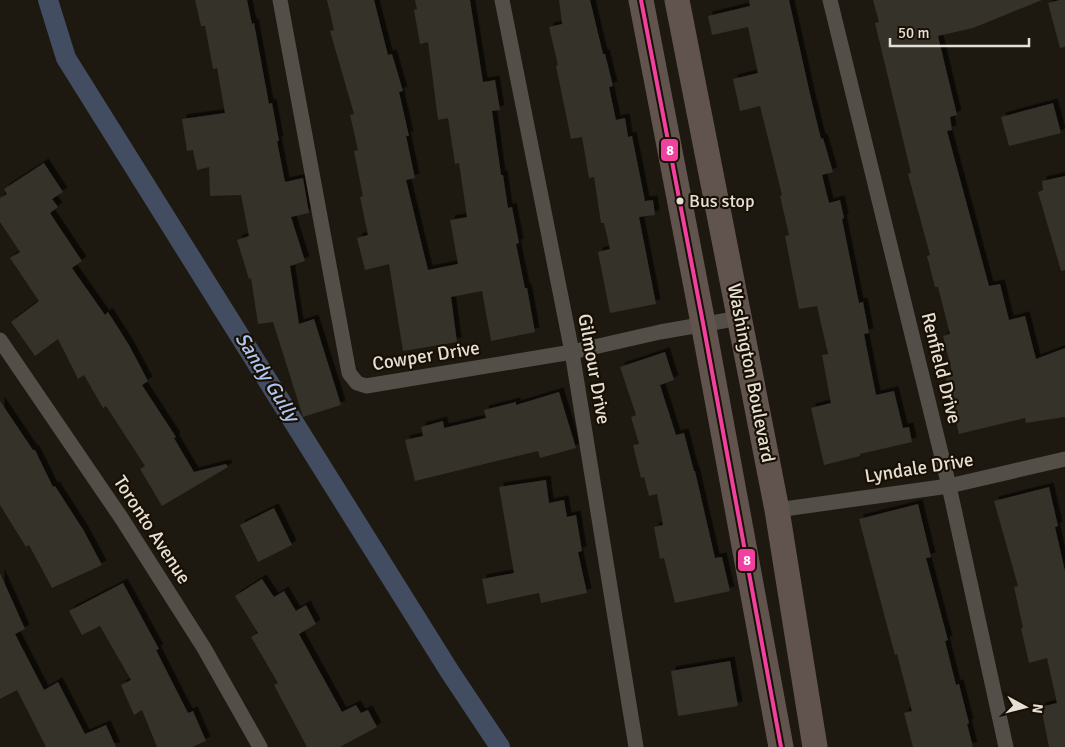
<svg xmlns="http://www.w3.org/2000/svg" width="1065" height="747" font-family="Signika,sans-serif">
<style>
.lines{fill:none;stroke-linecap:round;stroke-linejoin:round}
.canal{stroke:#424d61;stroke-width:20}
.building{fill:#36302b;filter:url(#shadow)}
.minor{stroke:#534e48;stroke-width:15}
.trunk{stroke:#61544e;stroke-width:25}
.bus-1-casing{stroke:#191004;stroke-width:8}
.bus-1{stroke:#f240a1;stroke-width:4}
.bus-dot{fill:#e6dfd6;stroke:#191004;stroke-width:2}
.labels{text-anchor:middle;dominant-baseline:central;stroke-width:4.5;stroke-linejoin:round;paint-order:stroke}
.bus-label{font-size:18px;fill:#e6dfd6;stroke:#191004;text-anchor:start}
.street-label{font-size:19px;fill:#e6dfd6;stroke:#191004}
.water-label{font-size:20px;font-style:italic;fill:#aec6f4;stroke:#191004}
.line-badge{stroke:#191004;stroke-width:2}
.badge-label{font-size:14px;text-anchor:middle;font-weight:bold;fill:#fff}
</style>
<defs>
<filter id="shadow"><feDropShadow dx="4.5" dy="-4.5" stdDeviation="0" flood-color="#0009"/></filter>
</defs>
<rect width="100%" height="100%" fill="#1d1810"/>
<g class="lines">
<path class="canal" d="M48,0L66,58L450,672L500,747"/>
</g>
<path class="building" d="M195,0H247L252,24L254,23L269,104L272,103L279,141H277L285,182L303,178L309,213L291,217L305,261L290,266L299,324L314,319L341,405L303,417L273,322L258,324L251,278L249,279L237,240L249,236L241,195L210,196L209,167L197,170L193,150L187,151L182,119L225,113L217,68L213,69L205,26H201Z
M327,0H374L388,55L392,54L403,91L399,92L409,136H406L415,178L406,180L428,270L458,264L450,220L467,217L459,163L455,164L448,118L438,120L428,42L420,44L414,10L417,9L415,0H470L483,82L495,80L500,110L492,111L501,175H503L508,208L512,207L519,243L516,244L525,288H527L535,332L491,341L482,291L451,297L457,342L403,351L389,264L365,270L357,238L368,235L360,197L363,196L354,151L358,150L350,115L354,114L330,31L334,30Z
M559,0H590L603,54H605L613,86L609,87L616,120L625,118L628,137L632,136L645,201L653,200L655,215L639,217L656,304L610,313L598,252L610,249L604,223H601L594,177L589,178L582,137L571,139L556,66L558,65L549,27L562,24Z
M749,0H789L810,94L821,139L823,138L833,172L822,175L829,203L840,200L844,218L842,219L859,303L863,302L869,333L864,334L876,395L894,391L903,428L909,427L912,442L860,454V456L824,465L811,408L831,403L822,355L828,354L817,306L799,309L785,236L789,235L780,196L782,195L760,106L740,111L733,79L758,73L748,27L712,35L708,16L750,6Z
M873,0H1042L973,28L938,36L957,115L950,117L952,130L947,131L989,286L1000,284L1009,320L1025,316L1036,359L1065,348V417L1026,423L1025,418L959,434L946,378L953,376L943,336L950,334L938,287H935L927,256L930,255L908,174L911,173L875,23L879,22Z
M1060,0H1065V47L1060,48L1048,3Z
M1053,103L1061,133L1009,146L1001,117Z
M44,163L63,192L52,199L58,207L50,213L82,261L72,268L105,315L108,312L129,345L148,381L142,385L176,437L174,438L194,472L226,464L228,467L162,506L140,469L145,466L106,406L103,408L84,375L78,379L58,339L35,356L11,322L39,301L10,258L20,252L0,222V198L7,194L4,189Z
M1065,176V270L1061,271L1038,192L1043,190L1042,181Z
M665,352L674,380L660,385L676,435L684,433L694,471H695L715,558L722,557L730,591L675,603L664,558L660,559L654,527L663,525L657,494L649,496L644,477L641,478L633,445L639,444L631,417L636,415L620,367Z
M559,392L576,448L540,458L538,451L415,481L405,440L423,436L421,427L443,421L444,428L486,418L484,410L516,402V405Z
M0,401L33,450H35L53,487L55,486L84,531L102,565L52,588L29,545L26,547L0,505Z
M546,480L549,503L564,500L567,517L576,515L582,551L578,552L587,593L541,603L539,593L487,604L482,579L514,573L499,487Z
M1049,487L1058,526L1055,527L1065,571V747H1049L1041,707L1057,703L1047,658L1029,663L1021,628H1023L1014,587L1018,586L994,501Z
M918,504L931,557L926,558L948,640L945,641L956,685L959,684L969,723L967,724L973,747H913L904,713L912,711L897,654L895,655L885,618L859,519Z
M274,508L292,545L258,562L240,525Z
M0,573L25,629L15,634L44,690L58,682L85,734L106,725L116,747H46L17,690L0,699Z
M262,579L274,597L284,591L296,611L306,605L316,624L299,634L342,712L356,705L361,713L368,710L377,727L340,747H307L274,685L278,683L251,637L258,633L235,596Z
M123,583L159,649L156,650L188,713L193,711L206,741L192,747H157L142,710L134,715L121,685L131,680L100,626L82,635L69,611Z
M730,661L738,706L678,716L671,671Z"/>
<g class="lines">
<path class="minor" d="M280,0L349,373L357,383L366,386L572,352L660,332L740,318
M502,0L572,352L636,747
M830,0L949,486L1006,747
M0,340L122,519L204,648L260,747
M777,510L949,486L1065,459"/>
<path class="trunk" d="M641,0L703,323L781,747
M677,0L777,510L815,747"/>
<g class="bus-1-casing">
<path id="bus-1" d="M641,0L703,323L781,747"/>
</g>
<use href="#bus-1" class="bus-1"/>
</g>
<circle class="bus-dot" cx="680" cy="201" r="4.5"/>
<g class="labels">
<g class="bus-label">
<text x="689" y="201">Bus stop</text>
</g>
<g class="street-label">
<text transform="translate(426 356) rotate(-9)">Cowper Drive</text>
<text transform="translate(941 368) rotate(76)">Renfield Drive</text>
<text transform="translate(594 369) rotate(80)">Gilmour Drive</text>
<text transform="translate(751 373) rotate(79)">Washington Boulevard</text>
<text transform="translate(919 468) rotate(-9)">Lyndale Drive</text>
<text transform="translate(152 530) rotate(57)">Toronto Avenue</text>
</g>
<g class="water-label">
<text transform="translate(267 377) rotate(58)">Sandy Gully</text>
</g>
</g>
<g class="line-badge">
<rect x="660" y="138" width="19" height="24" rx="5" fill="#f240a1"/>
<rect x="737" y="548" width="19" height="24" rx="5" fill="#f240a1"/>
</g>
<g class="badge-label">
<text x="670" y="155">8</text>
<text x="747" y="565">8</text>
</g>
<g transform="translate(1025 707) rotate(97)" stroke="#191004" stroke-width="4" paint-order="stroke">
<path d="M0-4L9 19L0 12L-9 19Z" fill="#e6dfd6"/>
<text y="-8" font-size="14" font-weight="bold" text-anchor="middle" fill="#e6dfd6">N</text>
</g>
<path d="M890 38v8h139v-8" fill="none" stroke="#e6dfd6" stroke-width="2.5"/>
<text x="898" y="38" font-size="15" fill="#e6dfd6" stroke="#191004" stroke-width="4" paint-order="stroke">50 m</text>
</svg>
